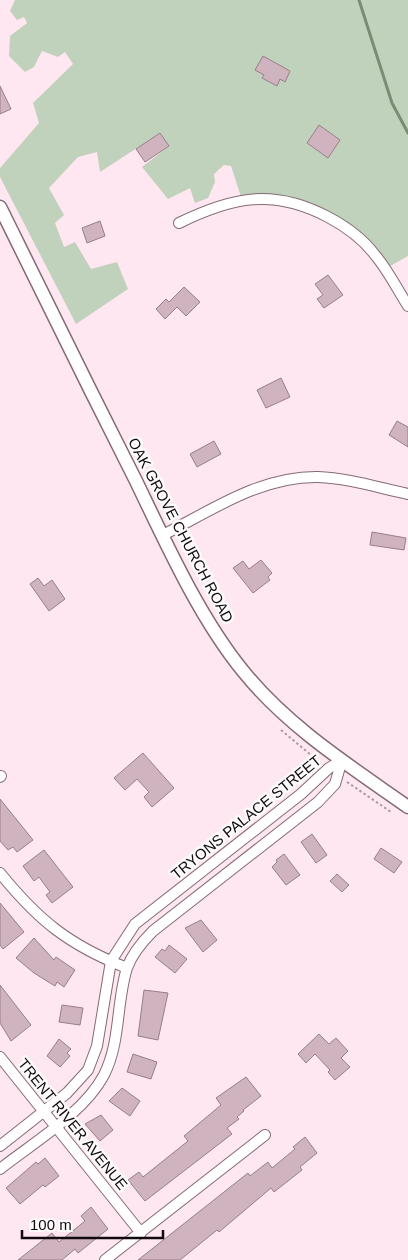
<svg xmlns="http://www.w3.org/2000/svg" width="408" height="1260" font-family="Arial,sans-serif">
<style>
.green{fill:#c0d2bb;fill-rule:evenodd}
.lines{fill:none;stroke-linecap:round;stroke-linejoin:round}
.stream{stroke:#7a8d73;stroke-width:3}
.building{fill:#cfb3bf;stroke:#997e8a}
.minor-casing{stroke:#846a76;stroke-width:12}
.major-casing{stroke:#846a76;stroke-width:15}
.path{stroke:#ac99a1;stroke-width:2;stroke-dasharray:2.5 2.5;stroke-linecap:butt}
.minor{stroke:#fff;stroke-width:10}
.major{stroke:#fff;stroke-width:12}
.labels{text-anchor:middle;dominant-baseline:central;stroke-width:5;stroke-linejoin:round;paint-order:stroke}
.street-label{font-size:15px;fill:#12090d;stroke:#fbfbfb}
</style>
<rect width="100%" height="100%" fill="#ffe7f1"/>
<path class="green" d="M15,0H408V256L385,269L375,255L313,209L242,200L231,166L224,165L214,174L215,182L208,198L195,203L190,188L168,199L142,167L169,146L160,133L100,172L97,152L78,157L49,188L64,215L55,223L64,247L75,242L91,269L117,262L128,289L76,324L0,177V168L39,123L33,103L73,64L65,52L58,57L42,51L34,67L25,72L9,56L10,36L27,23L24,17L17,20L10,11ZM319,126L340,140L328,158L307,143Z"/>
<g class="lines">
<path class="stream" d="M359,0L392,103L408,133"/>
</g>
<path class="building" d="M263,56L290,71L285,82L280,79L277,86L262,78L264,75L255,70Z
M0,86L11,109L0,114Z
M319,125L340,140L328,158L307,143Z
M160,133L169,146L145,162L136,149Z
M100,221L105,236L87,243L82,228Z
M328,275L343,295L324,308L317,299L323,295L315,284Z
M184,287L200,302L186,316L177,307L165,319L156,309L166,299L169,302Z
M281,378L290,397L266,408L257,390Z
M397,421L408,427V447L389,435Z
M214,441L221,454L197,467L190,454Z
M372,532L406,538L404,550L370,545Z
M261,560L272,573L268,577L270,580L253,593L233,568L243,561L249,569Z
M38,578L44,586L52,580L65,599L49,611L30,584Z
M143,753L174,788L152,807L144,797L149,792L137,779L125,790L114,778Z
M0,799L33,840L17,852L13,847L8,850L0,841Z
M312,834L327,855L316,863L301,842Z
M381,848L402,862L394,873L374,859Z
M44,850L73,887L52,903L46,895L50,892L39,877L34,881L23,866Z
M284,854L300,875L286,885L272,867L277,862L276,860Z
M337,874L349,885L342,892L330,881Z
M0,903L24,932L3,949L0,945Z
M201,920L217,940L203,952L185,928Z
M34,938L54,960L56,957L75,970L64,987L57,982L55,986L34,973L16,958Z
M169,945L187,959L175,973L155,957L162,949L165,951Z
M0,985L31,1025L11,1041L0,1023Z
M144,990L168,993L158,1040L138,1036Z
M62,1005L83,1008L80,1025L59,1022Z
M319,1034L329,1044L336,1038L348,1051L341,1058L350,1067L335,1080L328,1072L330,1070L315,1054L306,1063L298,1054Z
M59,1039L71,1049L67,1053L70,1056L60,1067L47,1056Z
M133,1054L157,1062L151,1079L127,1072Z
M246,1077L261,1096L243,1110L244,1111L237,1117L239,1119L227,1128L232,1134L145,1201L128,1180L139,1172L143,1177L188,1141L184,1136L221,1105L216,1098Z
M122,1088L140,1101L130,1116L109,1101Z
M101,1115L113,1130L100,1141L85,1124Z
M305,1137L317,1153L300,1167L302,1170L274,1192L271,1188L219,1232L217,1230L180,1260H138L248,1173L250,1176L268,1162L272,1168L295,1149L293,1147Z
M45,1158L59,1176L45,1187L43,1185L20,1204L6,1188L36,1162L38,1164Z
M91,1207L108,1229L78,1253L75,1249L62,1260H18L52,1233L59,1242L85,1221L81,1216Z"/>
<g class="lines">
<g class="minor-casing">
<path id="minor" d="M179,223C232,197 273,188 328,217C345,226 363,239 375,255C388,270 397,289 408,306
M163,535C212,510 261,476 318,477C348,478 379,488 408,494
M0,777L1,776
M0,873C39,921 69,945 127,968
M0,1057L141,1233
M0,1146L67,1093L88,1070L97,1046L111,961L135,924L301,794L329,768L342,760
M0,1169C33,1143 84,1113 104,1075C121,1041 116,1003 127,968C132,954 143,941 153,931L318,802L335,784L342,760
M105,1260L265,1135"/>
</g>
<g class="major-casing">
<path id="major" d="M0,207C45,299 90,390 136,481C166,543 199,617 243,671C288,727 350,766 408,807"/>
</g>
<path class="path" d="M281,730L317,760
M347,782L391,812"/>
<use href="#minor" class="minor"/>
<use href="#major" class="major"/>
</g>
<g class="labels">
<g class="street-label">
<text transform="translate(181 530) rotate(62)">OAK GROVE CHURCH ROAD</text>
<text transform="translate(246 817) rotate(-39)">TRYONS PALACE STREET</text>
<text transform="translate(73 1124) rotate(51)">TRENT RIVER AVENUE</text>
</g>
</g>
<path d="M22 1230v8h141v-8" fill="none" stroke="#12090d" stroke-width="2.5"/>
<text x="30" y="1230" font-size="15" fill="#12090d" stroke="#fbfbfb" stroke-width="4" paint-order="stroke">100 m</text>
</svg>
